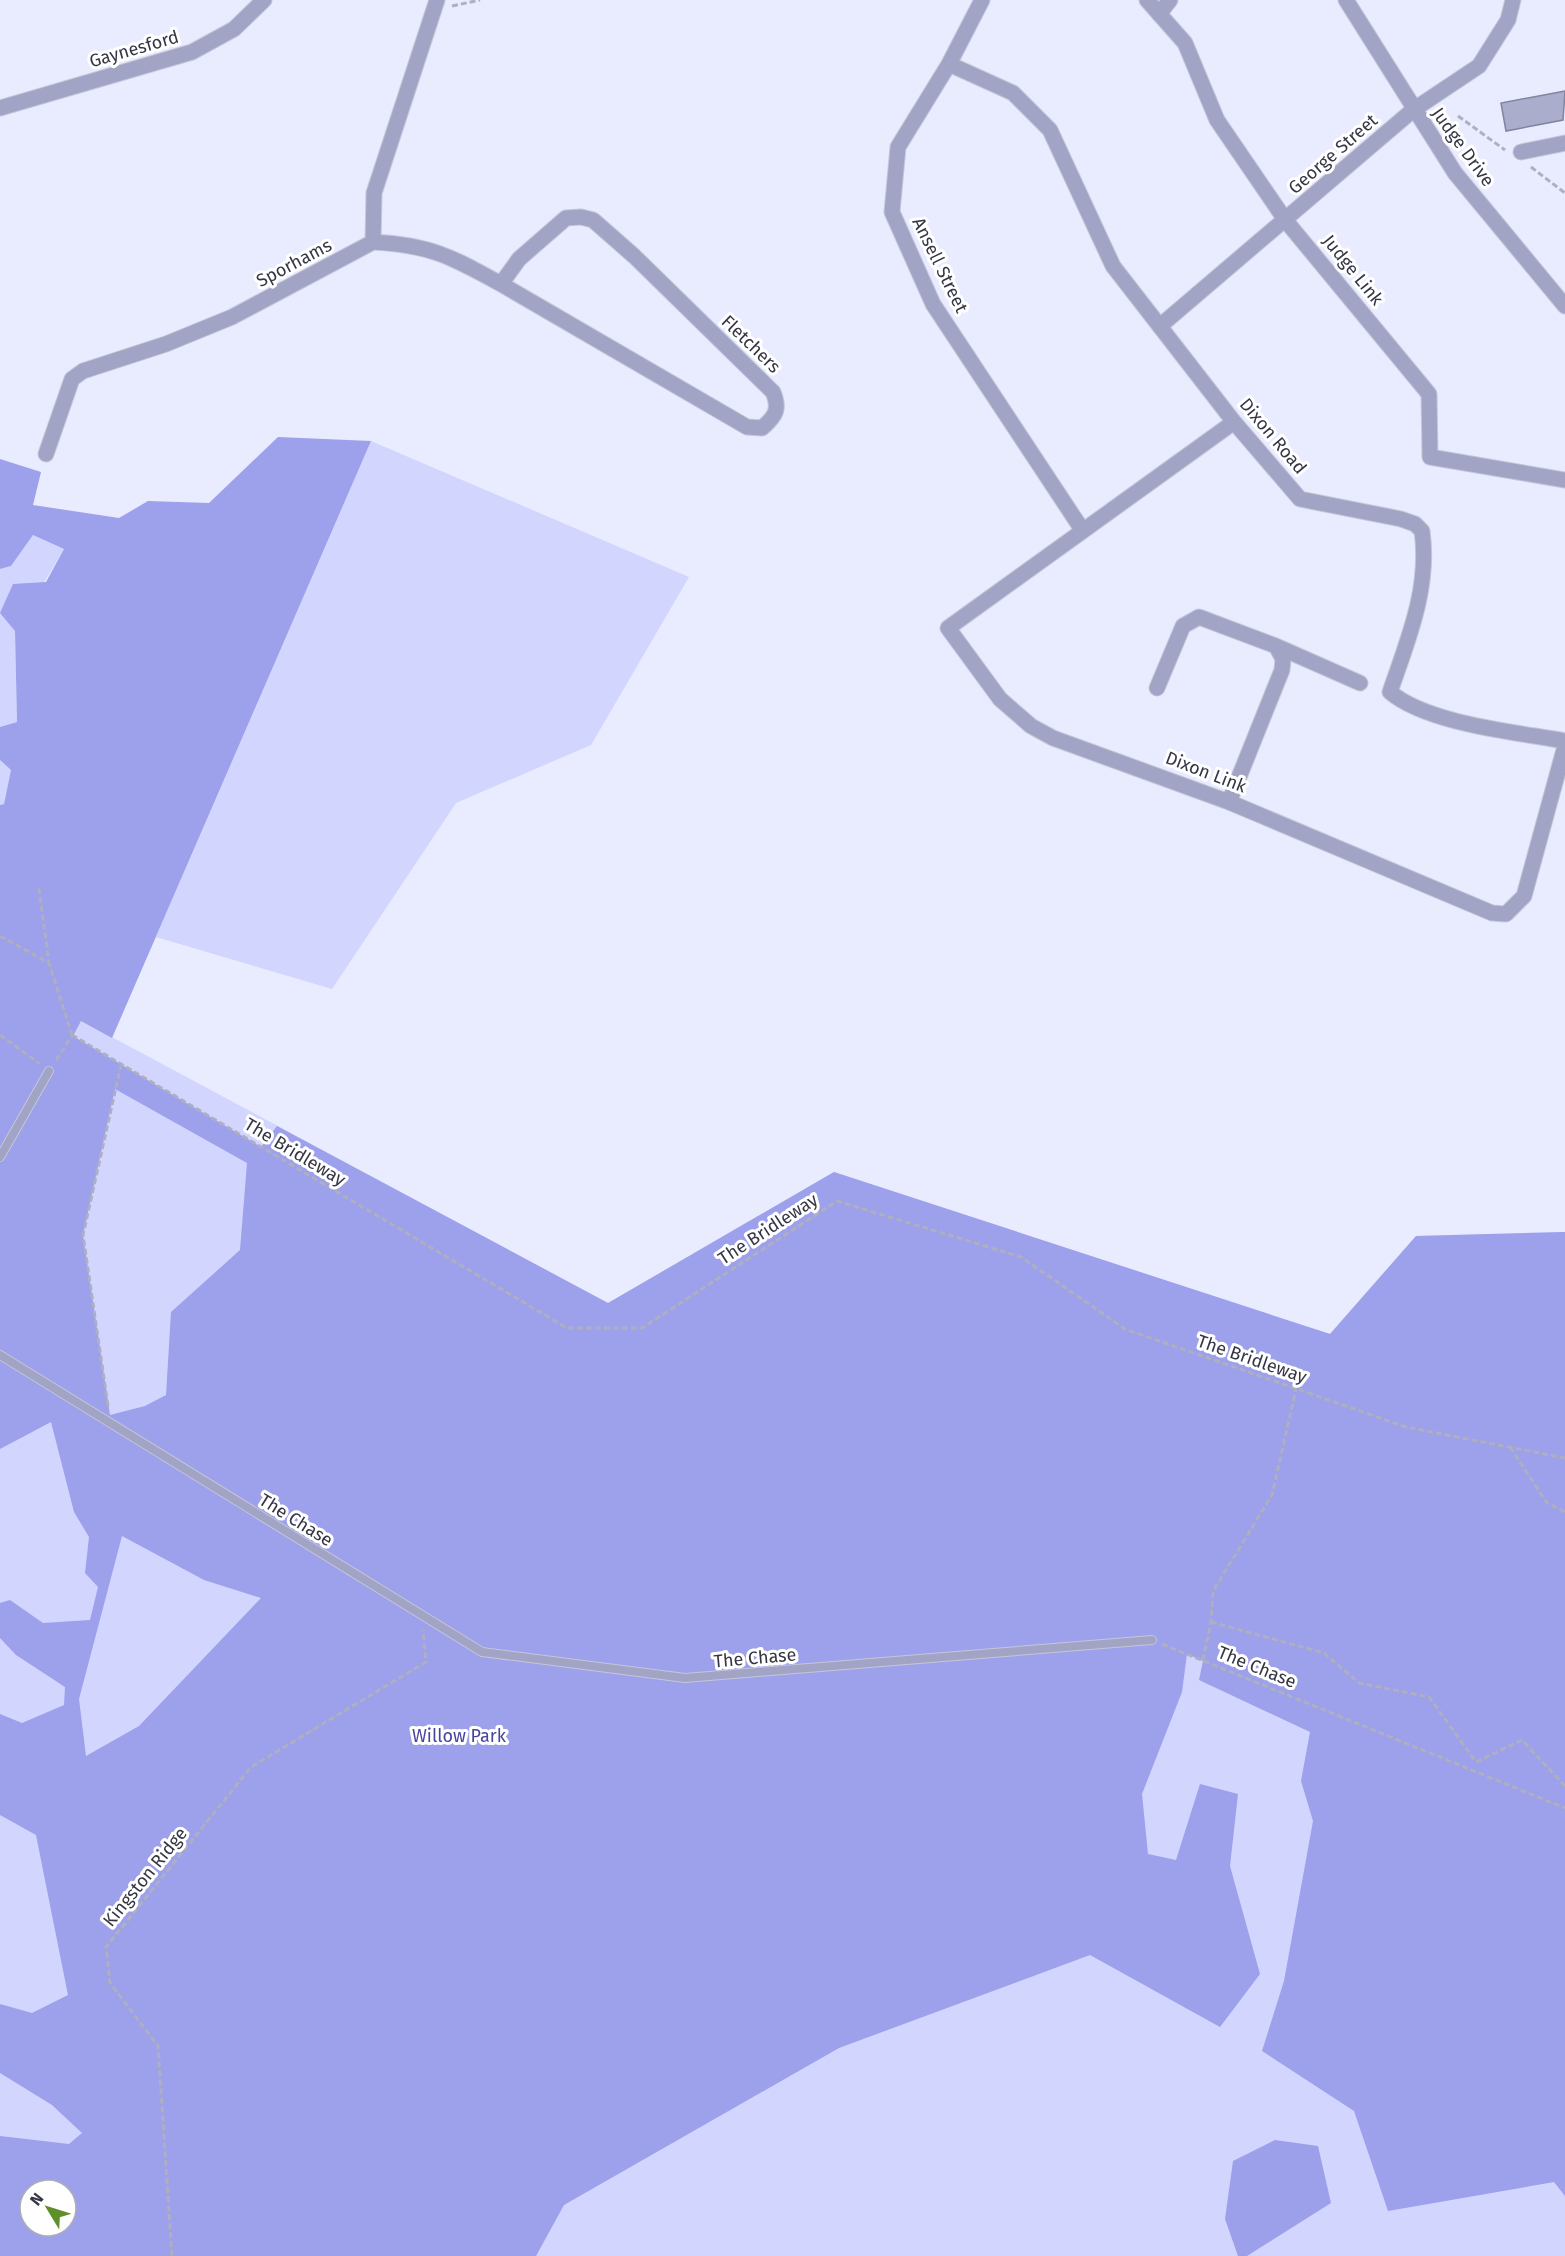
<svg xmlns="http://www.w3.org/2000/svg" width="1565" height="2256" font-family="'Fira Sans',sans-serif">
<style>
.green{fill:#d2d5fe;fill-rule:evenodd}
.forest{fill:#9da0ea;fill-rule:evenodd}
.water{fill:#9c9fea}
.building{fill:#abadcc;stroke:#8183a0;stroke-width:1.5}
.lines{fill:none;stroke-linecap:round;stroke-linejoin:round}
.service-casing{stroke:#c5c7d9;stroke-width:10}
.minor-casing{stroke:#c5c7d9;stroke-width:17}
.path{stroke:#aeafc1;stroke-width:3;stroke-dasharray:6 3;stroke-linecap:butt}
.service{stroke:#a2a4c6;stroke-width:8}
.minor{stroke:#a2a4c6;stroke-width:15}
.labels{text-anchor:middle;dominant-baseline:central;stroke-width:6;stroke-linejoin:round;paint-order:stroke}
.street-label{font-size:18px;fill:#353643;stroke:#fff}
.park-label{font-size:18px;fill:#49459c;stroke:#fff}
</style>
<rect width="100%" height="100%" fill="#e9ebff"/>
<path class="green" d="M371,441L689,577L591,745L456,803L332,989L156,937Z
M33,535L64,549L15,631L17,722L0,727V569L11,566Z
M0,760L11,770L4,804L0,805Z
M0,977L608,1303L834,1172L1330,1334L1416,1236L1565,1232V2256H0ZM30,2190H66V2226H30Z"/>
<path class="forest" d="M278,437L371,441L112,1038L81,1021L73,1036L261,1147L277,1126L608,1303L834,1172L1330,1334L1416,1236L1565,1232V2196L1554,2182L1388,2211L1354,2111L1262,2051L1284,1981L1313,1821L1301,1781L1310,1732L1199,1680L1203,1661L1187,1654L1182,1692L1142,1794L1148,1854L1176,1860L1200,1784L1238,1794L1230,1866L1260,1974L1220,2027L1090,1955L839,2048L564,2205L536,2256H0V2136L69,2144L82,2133L52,2105L0,2073V2004L32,2013L68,1995L36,1835L0,1815V1714L22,1723L64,1705L65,1687L16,1655L0,1638V1603L10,1600L43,1623L90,1620L98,1587L85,1573L89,1537L74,1512L51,1422L0,1449V805L4,804L11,770L0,760V727L17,722L15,631L0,613L13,584L46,582L64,549L33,535L11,566L0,569V459L41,472L33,505L119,518L148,501L209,503ZM115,1089L247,1163L240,1250L171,1312L166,1395L145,1406L110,1415L83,1235ZM122,1536L204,1580L261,1598L139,1726L86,1756L79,1699ZM30,2190H66V2226H30Z"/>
<path class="water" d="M1275,2140L1318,2146L1331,2203L1247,2256H1238L1225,2219L1233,2161Z"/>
<path class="building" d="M1565,91L1563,120L1506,131L1501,103Z"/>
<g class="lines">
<g class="service-casing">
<path id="service" d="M0,1157L49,1071
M0,1355L482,1652L685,1678L1152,1640"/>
</g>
<g class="minor-casing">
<path id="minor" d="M982,0L949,64L898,147L892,212L933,304L1083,531
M1147,0L1185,43L1217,120L1286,221L1429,394L1430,457L1565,480
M1346,0L1455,173L1565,306
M1159,14L1170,0
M949,64L1013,93L1050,130L1113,266L1234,422L1300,499L1401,519L1415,524L1422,531C1430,588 1408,639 1390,692C1428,724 1516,732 1565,741
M0,108L192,52L234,29L264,0
M1521,152L1565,143
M373,242C431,245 452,257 501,284L519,259L566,218L581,217L593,220L634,256L773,392C780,409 776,416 762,428L747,427L501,284
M1160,326L1413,110L1479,66L1508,20L1513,0
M1234,422L948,628L1000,699L1031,726L1053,738L1229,802L1492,913L1506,914L1524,896L1565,746
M46,454L72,379L83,371L166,344L232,317L373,242L374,193L437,0
M1276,646L1360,683
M1157,688L1183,626L1199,617L1276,646L1283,659L1282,670L1229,802"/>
</g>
<path class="path" d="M452,6L480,0
M1458,116L1505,150
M1531,167L1565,193
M39,888L49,963
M0,936L49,963L72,1035
M0,1035L40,1064
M72,1035L567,1328H642L837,1201L1021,1257L1125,1329L1406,1427L1565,1458
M56,1060L72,1036
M108,1406L83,1235L121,1065
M1510,1447L1547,1503L1565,1512
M1211,1622L1324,1653L1359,1683L1429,1697L1476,1762L1522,1740L1565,1786
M1162,1644L1565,1808
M1203,1660L1211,1622L1213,1591L1272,1495L1296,1389
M172,2256L158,2046L110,1983L106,1947L251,1767L426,1662L423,1630"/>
<use href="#service" class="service"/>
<use href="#minor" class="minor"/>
</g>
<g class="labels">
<g class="street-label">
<text transform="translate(134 49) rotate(-16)">Gaynesford</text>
<text transform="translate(1463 147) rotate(54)">Judge Drive</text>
<text transform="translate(1333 154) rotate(-41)">George Street</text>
<text transform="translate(294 263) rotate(-28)">Sporhams</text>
<text transform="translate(940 265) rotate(64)">Ansell Street</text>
<text transform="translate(1353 270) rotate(51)">Judge Link</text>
<text transform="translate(751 344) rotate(44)">Fletchers</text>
<text transform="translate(1273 436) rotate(50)">Dixon Road</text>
<text transform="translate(1206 772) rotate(21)">Dixon Link</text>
<text transform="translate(295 1152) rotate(31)">The Bridleway</text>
<text transform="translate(768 1229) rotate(-33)">The Bridleway</text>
<text transform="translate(1252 1359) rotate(19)">The Bridleway</text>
<text transform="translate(296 1520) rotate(32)">The Chase</text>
<text transform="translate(755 1658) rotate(-5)">The Chase</text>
<text transform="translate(1257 1667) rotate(22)">The Chase</text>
<text transform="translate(145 1877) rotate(-51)">Kingston Ridge</text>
</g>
<g class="park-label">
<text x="459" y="1736">Willow Park</text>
</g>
</g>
<g transform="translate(48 2208) rotate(308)"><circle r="28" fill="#ffffff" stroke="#aeafb4" stroke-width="1.5"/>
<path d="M0-4.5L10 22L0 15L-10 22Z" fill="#5f9028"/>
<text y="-9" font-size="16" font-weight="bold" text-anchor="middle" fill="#353643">N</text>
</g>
</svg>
